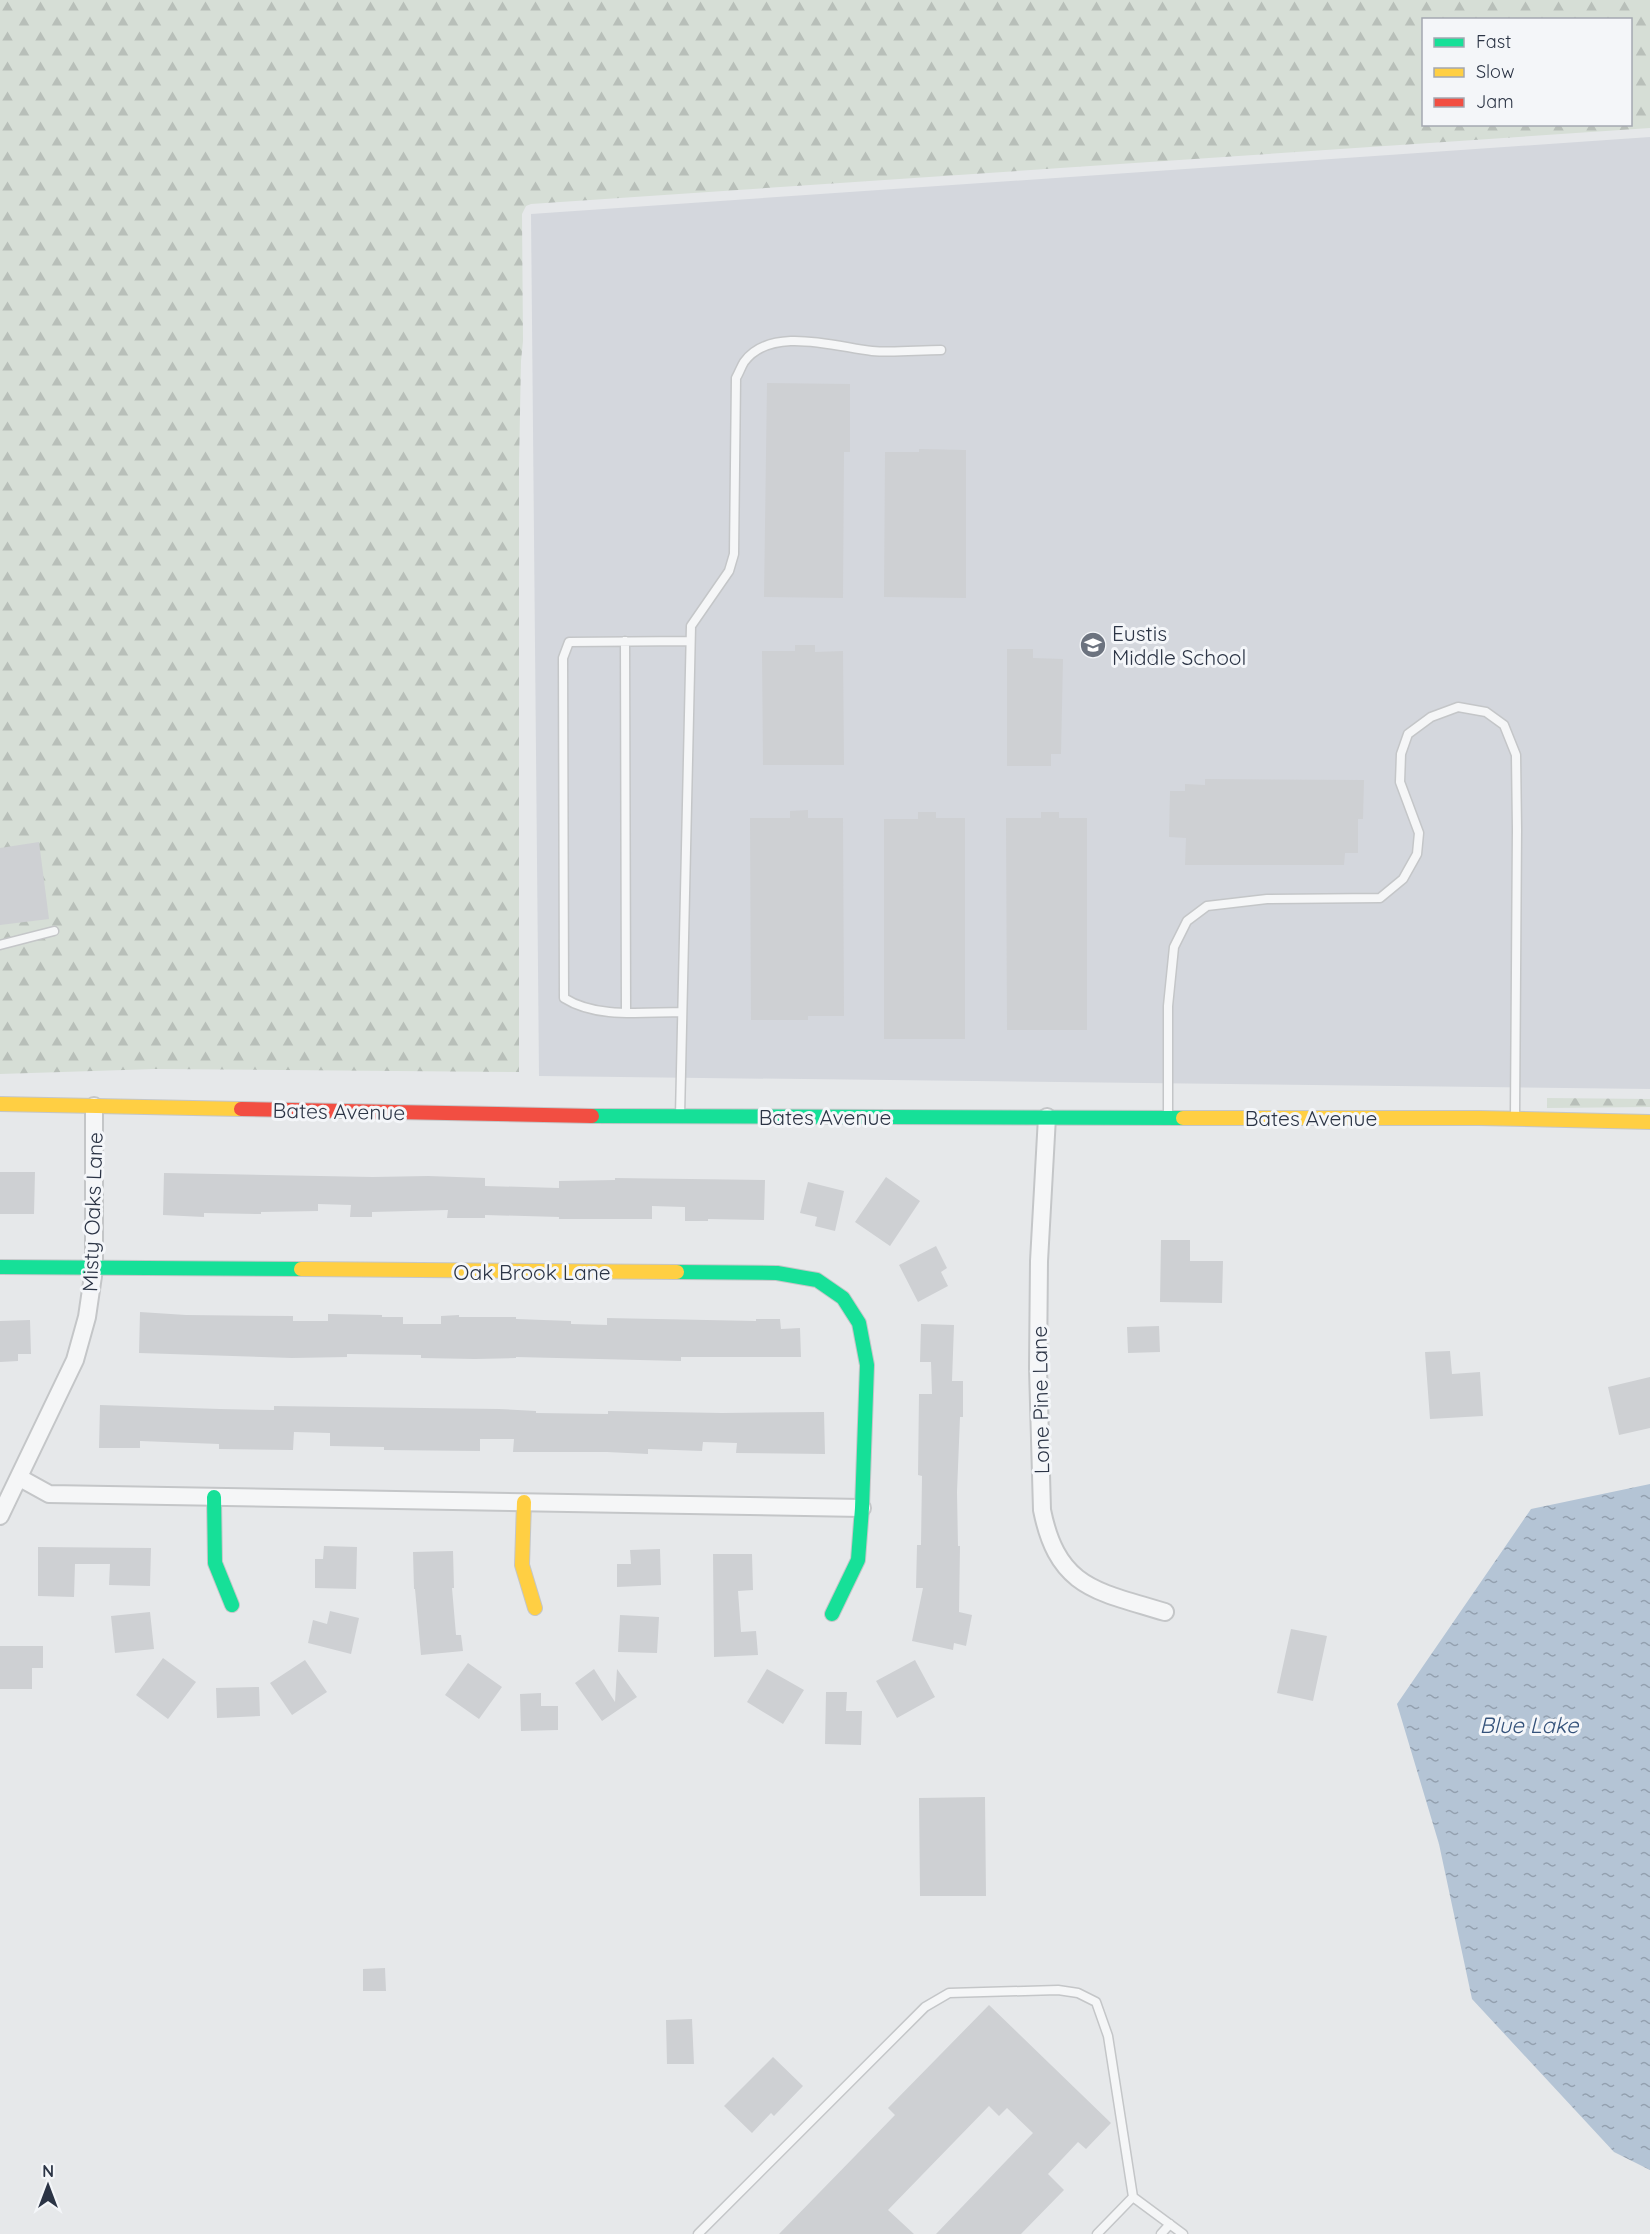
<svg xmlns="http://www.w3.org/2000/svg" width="1650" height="2234" font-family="Quicksand,sans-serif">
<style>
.built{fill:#d4d7dd}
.forest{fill:url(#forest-firs);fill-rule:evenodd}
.water{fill:url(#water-ripples)}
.building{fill:#ced0d3}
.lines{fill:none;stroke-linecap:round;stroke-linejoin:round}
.lane-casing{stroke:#c4c6c8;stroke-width:11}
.street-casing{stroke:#c4c6c8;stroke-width:20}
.fast-casing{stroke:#c4c6c8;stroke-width:16}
.slow-casing{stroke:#c4c6c8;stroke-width:16}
.jam-casing{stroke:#c4c6c8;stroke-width:16}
.lane{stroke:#f5f6f7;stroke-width:8}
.street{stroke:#f5f6f7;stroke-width:16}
.fast{stroke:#16e098;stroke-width:14}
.slow{stroke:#ffcf43;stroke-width:14}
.jam{stroke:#f24e42;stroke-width:14}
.labels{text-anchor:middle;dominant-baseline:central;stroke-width:6;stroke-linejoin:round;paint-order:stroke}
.poi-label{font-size:21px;fill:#2b3445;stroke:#f4f6f9;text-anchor:start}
.street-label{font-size:21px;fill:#2b3445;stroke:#f4f6f9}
.water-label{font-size:22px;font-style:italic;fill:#34527a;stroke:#f4f6f9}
</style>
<defs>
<pattern id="forest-firs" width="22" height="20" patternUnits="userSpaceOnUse" patternTransform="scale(1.5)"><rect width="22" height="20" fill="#d6ded6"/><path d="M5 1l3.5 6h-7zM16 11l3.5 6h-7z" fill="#b8bfb9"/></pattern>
<pattern id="water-ripples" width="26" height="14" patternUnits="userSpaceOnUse" patternTransform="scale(1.5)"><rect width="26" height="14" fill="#b4c4d5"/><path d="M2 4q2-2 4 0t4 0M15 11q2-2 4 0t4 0" fill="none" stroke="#93a0af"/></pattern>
</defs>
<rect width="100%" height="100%" fill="#e6e8ea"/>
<path class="built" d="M1650,137V1089L539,1076L531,214Z"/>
<path class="forest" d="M0,0H1650V128L531,204L526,206L522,214L523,341L521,361L519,465V1072L155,1069L0,1074ZM1424,20H1630V124H1424Z
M1547,1098L1650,1099V1107L1547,1108Z"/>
<path class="water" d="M1650,1484V2170L1614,2152L1472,1999L1439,1844L1397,1704L1531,1509Z"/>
<path class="building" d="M767,383L850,384V452H844L843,598L764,597Z
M919,449L966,450V598L884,597L885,452H919Z
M795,645H815V652L843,651L844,765H763L762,651H795Z
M1007,649H1033V658L1063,659L1061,754H1051V766H1007Z
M1205,779L1364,780L1363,819H1358V853H1345L1344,865H1185L1186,838L1169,837L1170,791H1185V784L1205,785Z
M808,810V818H843L844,1016H808V1020H751L750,818H790V811Z
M918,812H936V818H965V1039H884V819H918Z
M1041,812H1059V818H1087V1030H1007L1006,818H1041Z
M39,842L49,919L0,925V848Z
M0,1172H35L34,1214H0Z
M164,1173L373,1177L428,1176L485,1178V1186L559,1188V1181L615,1180V1178L765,1180L764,1220L708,1219V1221H685V1207L652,1206V1219H559V1217L485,1215V1218H447L448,1210L372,1212V1217H350L351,1205L318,1204V1211L261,1212V1214L204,1213V1217L163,1215Z
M886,1177L920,1201L890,1246L855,1222Z
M808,1182L844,1191L835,1231L815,1226L817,1217L800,1213Z
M1161,1240H1190V1261H1223L1222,1303L1160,1302Z
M936,1246L947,1268L941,1272L948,1286L918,1302L899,1265Z
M140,1312L186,1315L293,1316V1321H328V1314L382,1315V1317H403V1324H441V1316L459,1315V1317H516V1319L571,1321V1324L607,1325V1318L756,1321V1319H780L781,1329L800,1328L801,1357H681V1361L516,1357V1358L475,1359L421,1358V1355L347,1354V1357L292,1358L139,1353Z
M30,1320L31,1354H18V1361L0,1362V1321Z
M921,1324L954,1325L952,1381H963V1417H960L957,1492L958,1546H960L959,1612L972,1615L966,1646L954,1643L953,1650L912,1641L923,1588H916L917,1545H921L922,1476L918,1475L919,1394H932L931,1362H920Z
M1159,1326L1160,1352L1128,1353L1127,1327Z
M1450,1351L1452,1374L1480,1372L1483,1416L1430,1419L1425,1352Z
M1650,1377V1428L1619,1435L1608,1387Z
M100,1405L220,1409L274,1410V1406L499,1409L536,1411V1413L608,1414V1411L722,1413L824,1412L825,1454L736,1453L737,1443L703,1442L702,1451L648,1449V1454L607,1452H513L514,1439H480V1451L384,1450V1447L330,1446V1433L294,1432L293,1450L219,1449V1444L140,1441V1448H99Z
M324,1546L357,1547L356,1589L315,1588V1559H323Z
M38,1547L151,1548L150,1586L109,1585L110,1564H75L74,1597L38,1596Z
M660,1549L661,1585L617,1587V1564H631L630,1550Z
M453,1551L454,1588H452L456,1635H461L463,1651L421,1655L415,1589H414L413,1552Z
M713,1554H752L753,1590L738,1591L741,1632L756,1631L758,1655L714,1657Z
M330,1611L359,1618L351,1654L308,1643L313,1620L327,1624Z
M150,1612L154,1649L115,1653L111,1616Z
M620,1615L659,1617L657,1653L618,1652Z
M1291,1629L1327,1636L1313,1701L1277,1693Z
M0,1646H43V1668H32V1689H0Z
M163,1658L196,1682L168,1719L136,1695Z
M305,1660L327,1692L292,1715L270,1683Z
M915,1660L935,1697L897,1718L876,1681Z
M468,1663L502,1687L479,1719L445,1695Z
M594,1669L615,1702L617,1669L637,1697L602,1721L575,1683Z
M767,1669L804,1690L783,1724L747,1702Z
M259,1687L260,1716L217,1718L216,1688Z
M826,1692H847L846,1711H862L861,1745L825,1744Z
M541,1693V1706H558V1730L521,1731L520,1694Z
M985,1797L986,1896H920L919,1798Z
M385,1968L386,1991H363V1969Z
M989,2005L1111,2123L1086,2149L1078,2142L1048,2174L1064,2190L1021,2234H936L1033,2133L1007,2108L999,2116L989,2106L888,2210L914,2234H779L895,2115L888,2108Z
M692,2019L694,2064H667L666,2020Z
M773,2057L803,2086L774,2116L771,2113L752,2133L724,2106Z"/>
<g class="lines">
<g class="lane-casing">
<path id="lane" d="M625,641L626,1012
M0,945L54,931
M682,1012C644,1012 597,1019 564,998L563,658L569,642L690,641
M1168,1114V1006L1174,947L1187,921L1207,906L1267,899L1380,898L1403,879L1417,854L1419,833L1400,782L1401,754L1408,734L1431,717L1458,707L1486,712L1504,725L1516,755L1517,829L1515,1116
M680,1116L691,626L729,571L734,554L736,378C739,373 741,367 744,362C771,325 836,347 872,351C894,353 919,350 941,350
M698,2234L925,2007L949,1993L1058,1990L1078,1993L1096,2002L1108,2036L1133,2197L1183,2234
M1097,2234L1133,2197
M1161,2234L1170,2224"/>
</g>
<g class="street-casing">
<path id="street" d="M1047,1117L1039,1261L1038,1368L1042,1510C1058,1589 1097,1591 1165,1612
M20,1478L49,1494L862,1508
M0,1516L75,1360L87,1317L94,1269V1106"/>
</g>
<g class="fast-casing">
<path id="fast" d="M592,1116L1183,1118
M0,1267L301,1269
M677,1272L777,1273L817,1280L843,1298L859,1323L867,1365L862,1508L858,1560L832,1614
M214,1497L215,1563L232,1605"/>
</g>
<g class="slow-casing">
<path id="slow" d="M0,1104L241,1109
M1183,1118H1479L1650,1122
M301,1269L677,1272
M524,1502L522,1565L535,1608"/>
</g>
<g class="jam-casing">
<path id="jam" d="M241,1109L592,1116"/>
</g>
<use href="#lane" class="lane"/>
<use href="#street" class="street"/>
<use href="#fast" class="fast"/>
<use href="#slow" class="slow"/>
<use href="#jam" class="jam"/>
</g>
<defs>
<g id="school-disc" transform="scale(1.35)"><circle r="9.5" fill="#6c737f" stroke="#f4f6f9"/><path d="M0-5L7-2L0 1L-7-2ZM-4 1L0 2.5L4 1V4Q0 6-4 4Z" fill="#fff"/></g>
</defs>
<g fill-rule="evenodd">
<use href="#school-disc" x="1093" y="645"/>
</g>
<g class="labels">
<g class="poi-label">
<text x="1112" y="633">Eustis<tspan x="1112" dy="24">Middle School</tspan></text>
</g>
<g class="street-label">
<text transform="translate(339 1111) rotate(1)">Bates Avenue</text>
<text x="825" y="1117">Bates Avenue</text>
<text x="1311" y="1118">Bates Avenue</text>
<text transform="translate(92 1212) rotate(-88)">Misty Oaks Lane</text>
<text x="532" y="1272">Oak Brook Lane</text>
<text transform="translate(1040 1400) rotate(-91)">Lone Pine Lane</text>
</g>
<g class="water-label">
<text x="1529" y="1725">Blue Lake</text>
</g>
</g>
<rect x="1422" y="18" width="210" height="108" fill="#f4f6f9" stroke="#a4a8b1" stroke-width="1.5"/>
<rect x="1434" y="38" width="30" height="9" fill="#16e098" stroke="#a4a8b1" stroke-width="1.5"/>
<text x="1476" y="48" font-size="18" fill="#2b3445">Fast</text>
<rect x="1434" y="68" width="30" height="9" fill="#ffcf43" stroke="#a4a8b1" stroke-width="1.5"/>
<text x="1476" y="78" font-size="18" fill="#2b3445">Slow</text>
<rect x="1434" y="98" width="30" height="9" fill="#f24e42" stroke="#a4a8b1" stroke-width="1.5"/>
<text x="1476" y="108" font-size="18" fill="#2b3445">Jam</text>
<g transform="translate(48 2186)" stroke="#f4f6f9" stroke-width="4.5" paint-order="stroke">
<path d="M0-4.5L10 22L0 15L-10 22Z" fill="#2b3445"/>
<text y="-9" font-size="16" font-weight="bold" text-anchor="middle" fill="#2b3445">N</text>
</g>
</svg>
